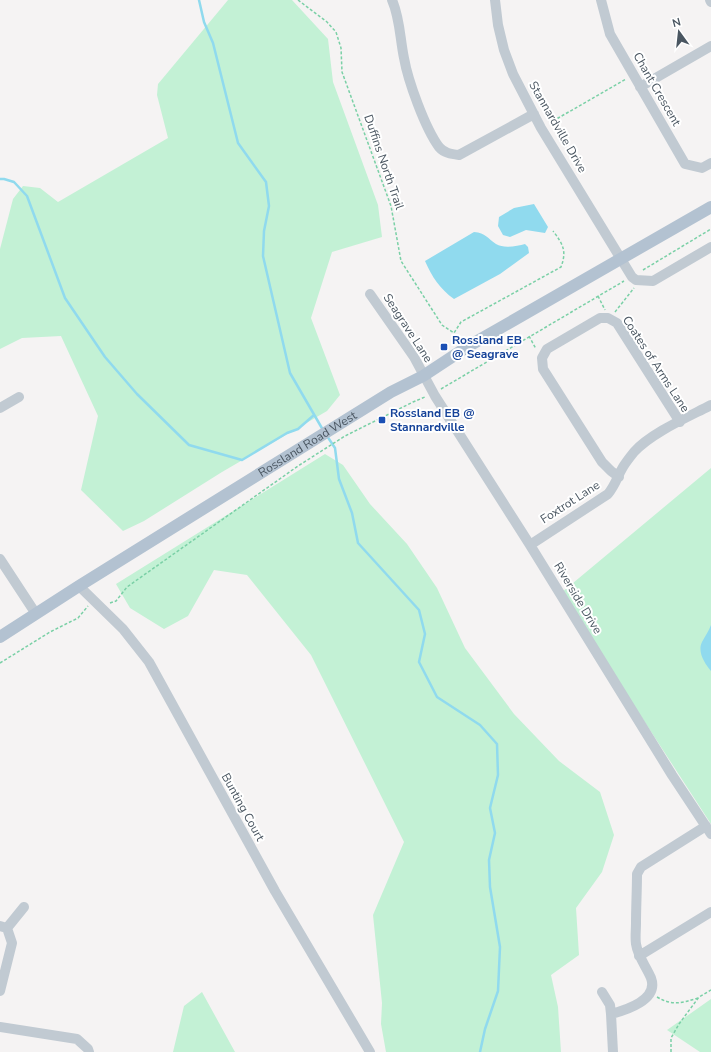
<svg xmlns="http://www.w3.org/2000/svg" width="711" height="1052" font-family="'Nunito Sans',sans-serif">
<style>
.green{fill:#c3f1d5}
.water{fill:#90daee}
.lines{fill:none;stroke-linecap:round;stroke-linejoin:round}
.stream{stroke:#90daee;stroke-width:2.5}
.path{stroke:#7ad0a6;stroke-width:1.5;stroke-dasharray:3 2;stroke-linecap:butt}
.minor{stroke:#c1cad2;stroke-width:10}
.major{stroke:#b3c2d1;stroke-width:12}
.transit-dot{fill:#1a4fb4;stroke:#fff;stroke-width:1.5}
.labels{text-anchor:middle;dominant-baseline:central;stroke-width:4;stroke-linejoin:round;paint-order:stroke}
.street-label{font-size:12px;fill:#4a5661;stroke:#fff}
.transit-label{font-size:12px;font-weight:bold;fill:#164399;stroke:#fff;text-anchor:start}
</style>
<rect width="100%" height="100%" fill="#f5f3f3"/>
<path class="green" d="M228,0H292L328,39L333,82L378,205L382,237L332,252L311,318L340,395L327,411L222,472L144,521L123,531L81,490L98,416L61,336L22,338L0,349V249L13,199L23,186L40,188L58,202L168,138L157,95L158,84Z
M325,454L343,465L370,504L407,544L437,588L465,648L514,714L559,761L600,792L614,835L602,872L576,908L579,955L551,975L558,1007L561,1052H386L381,1024L382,1003L373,915L404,842L311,655L247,575L214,570L188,616L164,629L130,608L116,584Z
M711,468V824L561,593Z
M202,992L235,1052H173L184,1006Z
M711,999V1052H700L667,1030Z"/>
<path class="water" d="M534,204L548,227L545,233L526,230L510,237L503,235L498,226L499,217L514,208Z
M474,232C486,233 487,238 496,244C504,249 517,246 525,244L528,247L529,253L500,274L454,299C440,289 432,277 425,261Z
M711,625V671C705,664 697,652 702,642C705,636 709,631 711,625Z"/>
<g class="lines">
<path class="stream" d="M199,0L204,22L213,43L238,143L266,182L269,206L264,231L263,256L290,373L323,430
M0,179H4L14,182L27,196L65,298L105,357L137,394L189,445L242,460L287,433L298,429L314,415
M327,436L335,448L339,479L352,513L358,543L419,610L425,634L419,662L437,697L480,725L497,744L498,775L490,808L495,833L489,860L490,887L500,947L498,991L485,1029L480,1052"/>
<path class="path" d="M298,0L327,22L336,32L341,48L342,72L391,206L401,261L442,325L454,333L461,322L561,267C567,251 563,244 553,231
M553,121L626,79
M643,270L711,229
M598,296L605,310
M615,312L634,288
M529,336L536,349
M441,389L624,281
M110,603L116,601L127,587L298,466L345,436L413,402L425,397
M0,663L50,632L78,618L88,606
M657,997C672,1006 682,1003 698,998
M671,1052V1038L679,1024L699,997L711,990"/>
<path class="minor" d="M392,0C400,18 400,39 404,58C408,81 425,128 439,147C444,153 451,154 459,155L534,114
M495,0L498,25L504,50L513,74L541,128L632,277L636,280L653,281L711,247
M601,0L610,34L685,164L702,168L711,163
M710,0L711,2
M640,87L711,46
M370,294L414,357L435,396L530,545L672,775L711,834
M0,408L19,397
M619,477L611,471L602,462L543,369L542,358L547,349L600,318H608L617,323L680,422
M530,545L608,494C616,484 617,477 623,467C626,462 630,457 634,452C651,433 688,417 711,405
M0,559L36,614
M79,586L123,629L149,662L275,891L370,1052
M0,926L7,928L12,943L0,991
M7,928L24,907
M639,956L711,912
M602,992L610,1005L611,1014
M0,1027L77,1039L88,1049L89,1052
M613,1052L611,1014C626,1010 659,1000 651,978C646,966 638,957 636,944C635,938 636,930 636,923C636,907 637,890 637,874L641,867L706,826"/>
<path class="major" id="s1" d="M0,637L79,586L391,392L423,376L467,347L711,207"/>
</g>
<g class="transit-dot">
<rect x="440" y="343" width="8" height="8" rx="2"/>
<rect x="378" y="416" width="8" height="8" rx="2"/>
</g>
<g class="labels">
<g class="street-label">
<text transform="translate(657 89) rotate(60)">Chant Crescent</text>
<text transform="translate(558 127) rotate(60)">Stannardville Drive</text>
<text transform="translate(384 162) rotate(71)">Duffins North Trail</text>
<text transform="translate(408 328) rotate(57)">Seagrave Lane</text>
<text transform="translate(656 364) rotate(57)">Coates of Arms Lane</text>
<text stroke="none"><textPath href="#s1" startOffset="363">Rossland Road West</textPath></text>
<text transform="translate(570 502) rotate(-33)">Foxtrot Lane</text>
<text transform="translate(578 598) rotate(59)">Riverside Drive</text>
<text transform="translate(243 807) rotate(61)">Bunting Court</text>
</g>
<g class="transit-label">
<text x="452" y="340">Rossland EB<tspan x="452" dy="14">@ Seagrave</tspan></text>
<text x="390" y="413">Rossland EB @<tspan x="390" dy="14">Stannardville</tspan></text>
</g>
</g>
<g transform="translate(679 32) rotate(345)" stroke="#ffffff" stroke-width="3" paint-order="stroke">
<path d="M0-3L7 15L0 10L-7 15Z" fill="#4a5661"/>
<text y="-6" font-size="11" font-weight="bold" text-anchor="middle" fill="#4a5661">N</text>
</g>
</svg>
